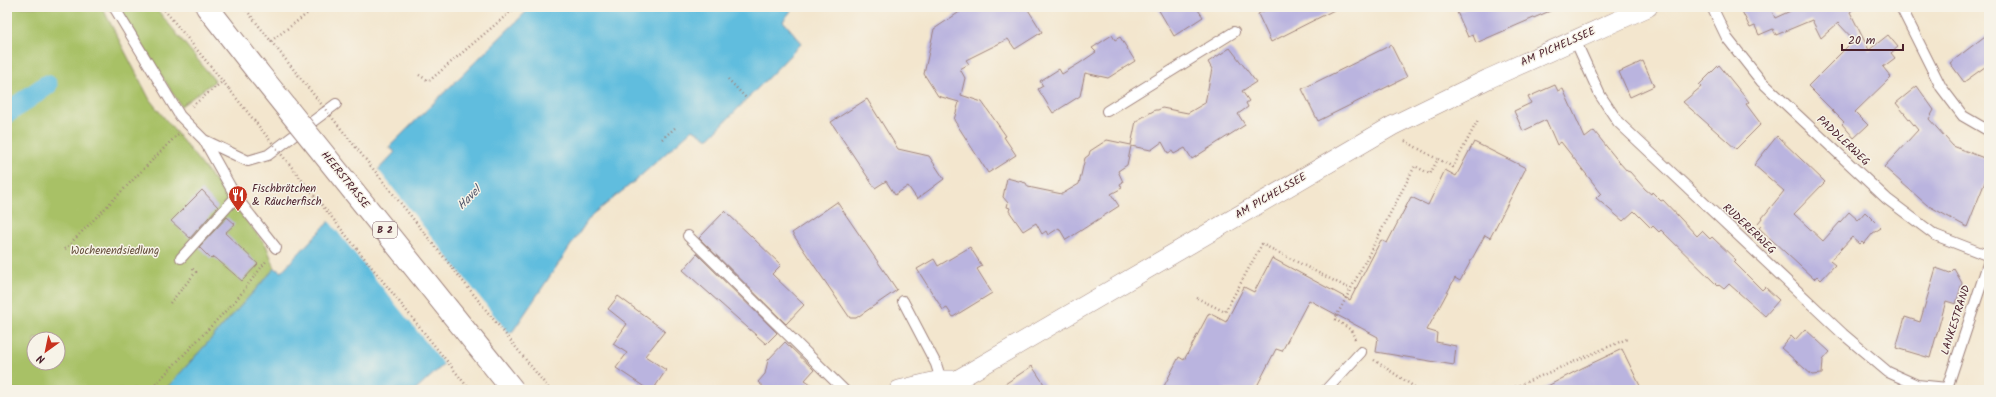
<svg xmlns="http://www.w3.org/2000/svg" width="1996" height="397" font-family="Kalam,sans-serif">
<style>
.green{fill:#a8c166;stroke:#797048;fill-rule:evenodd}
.water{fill:#60bdde;stroke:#556e84}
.pier{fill:#f3e6ce}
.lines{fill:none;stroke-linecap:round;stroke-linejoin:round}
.canal{stroke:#60bdde;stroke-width:21}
.building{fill:#bab4df}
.service-casing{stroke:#9e827c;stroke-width:12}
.minor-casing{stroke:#9e827c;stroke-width:20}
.primary-casing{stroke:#9e827c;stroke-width:24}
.path{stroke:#9e827c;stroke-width:2.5;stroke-dasharray:1 3;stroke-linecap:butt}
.service{stroke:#fff;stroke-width:10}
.minor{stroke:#fff;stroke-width:19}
.primary{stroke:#fff;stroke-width:22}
.primary-bridge-casing{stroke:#9e827c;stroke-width:24;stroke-linecap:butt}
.path-bridge{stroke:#9e827c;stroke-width:2.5;stroke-dasharray:1 3;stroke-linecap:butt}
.primary-bridge{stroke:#fff;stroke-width:22}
.labels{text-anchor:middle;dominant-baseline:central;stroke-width:3;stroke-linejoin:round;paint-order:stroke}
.shield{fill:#f7f3e8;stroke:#7e5f64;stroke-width:1}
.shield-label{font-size:10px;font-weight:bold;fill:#4a1f2b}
.street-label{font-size:11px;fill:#4a1f2b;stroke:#f7f3e8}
.poi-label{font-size:11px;fill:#4a1f2b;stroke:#f7f3e8;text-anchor:start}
.park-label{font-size:11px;fill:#66503d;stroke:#f7f3e8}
.water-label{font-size:12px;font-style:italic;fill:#52566a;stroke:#f7f3e8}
</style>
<rect width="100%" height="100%" fill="#f7f3e8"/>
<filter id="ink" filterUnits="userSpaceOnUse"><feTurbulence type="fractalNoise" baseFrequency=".025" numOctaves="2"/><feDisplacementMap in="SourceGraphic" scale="8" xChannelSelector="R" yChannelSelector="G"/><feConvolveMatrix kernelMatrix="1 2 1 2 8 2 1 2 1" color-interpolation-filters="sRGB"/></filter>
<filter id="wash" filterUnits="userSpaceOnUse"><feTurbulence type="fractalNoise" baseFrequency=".012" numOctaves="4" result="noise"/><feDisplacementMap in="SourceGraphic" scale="16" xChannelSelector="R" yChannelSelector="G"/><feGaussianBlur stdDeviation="0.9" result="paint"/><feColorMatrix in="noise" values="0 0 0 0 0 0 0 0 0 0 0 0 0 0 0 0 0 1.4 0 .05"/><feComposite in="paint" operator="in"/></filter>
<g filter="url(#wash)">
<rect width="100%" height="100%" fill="#f3e6ce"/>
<path class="green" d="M7,7H102L150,100L266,245L275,268L165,390H7ZM34,339H58V363H34Z
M118,7H155L215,81L181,106Z"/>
<path class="water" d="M531,7H794L783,21L802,43L708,139L693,129L636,180L590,217L513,331L443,365L416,390H165L275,268L281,272L395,152L389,147Z"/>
<path class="pier" d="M377,168L510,335L445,366L328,220Z"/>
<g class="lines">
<path class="canal" d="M7,113L47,85"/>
</g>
<g id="blocks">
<path class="building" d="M967,7L1027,8L1042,32L1015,49L1008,39L966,60L969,64L960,69L965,78L961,95L982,102L1006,136L1004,137L1016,155L988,173L954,120L959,102L938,96L924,74L934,29Z
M1157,7H1196L1203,17L1174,36Z
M1271,7H1340L1271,42L1258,14Z
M1470,7H1559L1476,43L1473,35L1468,37L1457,12Z
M1740,7H1770L1775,18L1799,7H1856L1850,12L1869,50L1888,35L1898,47L1891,53L1895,58L1883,67L1891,77L1855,112L1868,125L1854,138L1842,124L1844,122L1808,86L1854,40L1838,23L1821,38L1812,20L1776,35L1773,29L1759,35L1755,26L1750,28Z
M1989,33V64L1964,82L1950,63Z
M1112,35L1115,40L1120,37L1135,61L1108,78L1085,73L1080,96L1053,113L1038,89L1043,86L1040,81L1059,69L1062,74L1080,63L1096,52L1092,48Z
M1391,45L1407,77L1318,121L1302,89Z
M1230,48L1256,82L1242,91L1249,101L1246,103L1248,107L1238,114L1245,125L1192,159L1185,148L1174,154L1172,151L1168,153L1162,142L1151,150L1131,146L1127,165L1118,171L1123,182L1120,184L1122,188L1111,194L1119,206L1066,240L1059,228L1048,235L1046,231L1042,234L1036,223L1023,231L1009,211L1010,208L1007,207L1008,203L1003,197L1007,178L1026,183L1028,187L1062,194L1079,184L1085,158L1089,155L1090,151L1107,140L1131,145L1136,121L1155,110H1158L1162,108L1188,113L1205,103L1212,69L1208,62Z
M1643,61L1654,86L1630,97L1619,72Z
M1719,65L1749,102L1746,104L1761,124L1736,149L1683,102L1701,87L1699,85Z
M1555,85L1558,91L1563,89L1585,138L1594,131L1619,162L1627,171L1630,172L1645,189L1651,194L1652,192L1661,201L1663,200L1697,236L1702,231L1710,239L1712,237L1736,260L1734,262L1762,290L1765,287L1779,300L1765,316L1729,284L1724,289L1719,285L1718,286L1661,230L1659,232L1653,226L1651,228L1634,211L1623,221L1596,198L1601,193L1561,142L1557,145L1546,120L1523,131L1514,111L1531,103L1528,97Z
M1917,86L1934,110L1929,119L1953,146L1989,160V172L1967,227L1927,205L1884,167L1918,130L1896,103Z
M867,99L898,149L929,156L944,179L917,199L908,186L895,195L886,181L875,188L831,122Z
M1777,136L1825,182L1794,214L1823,241L1849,212L1858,220L1865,212L1881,228L1873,233L1864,244L1862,242L1860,244L1852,237L1830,261L1835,265L1821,280L1817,276L1814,279L1759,228L1761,226L1758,223L1784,191L1754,165Z
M1474,142L1526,168L1490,238L1485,235L1460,281L1455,278L1427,330L1437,333L1436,342L1456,346L1454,365L1376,352L1378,337L1309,300L1282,351L1276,349L1255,390H1162L1179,357L1184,360L1209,313L1226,322L1244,287L1254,292L1272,258L1350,300L1381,240L1387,243L1411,197L1428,205L1445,170L1456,176Z
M202,190L218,207L190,238L171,221Z
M837,202L897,290L856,318H850L792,233Z
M725,211L781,265L772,274L804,305L786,324L699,238Z
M227,217L235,224L225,233L258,264L242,281L219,261L213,257L211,259L199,247Z
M970,247L982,266L977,269L992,293L953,317L947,308L943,310L917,269L934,259L938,266Z
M697,254L777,333L766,344L683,270Z
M1936,268L1950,273L1954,269L1962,283L1956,304L1946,301L1930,358L1896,348L1905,317L1920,322Z
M618,296L665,331L645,356L666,370L653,390H649L616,368L627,353L613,344L627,324L608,309Z
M1805,329L1830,352L1823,360L1822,374L1812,375L1781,348L1791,336L1795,340Z
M785,342L814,370L805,380L820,390H767L758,382L765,374L768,360Z
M1622,349L1642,390H1540L1582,368Z
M1032,366L1048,390H996Z"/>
</g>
</g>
<g filter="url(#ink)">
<use href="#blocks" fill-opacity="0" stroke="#9e827c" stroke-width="1"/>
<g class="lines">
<g class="service-casing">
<path id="service" d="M114,7L180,116L204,140L236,197L276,248
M1712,7L1727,38L1761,81L1887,199L1935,235L1989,256
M1901,7L1941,87L1963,116L1989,131
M1575,40L1600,95L1618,122L1843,334L1888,372L1917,385L1947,388L1989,261
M1107,111L1234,32
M204,140L248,161L268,155L336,104
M688,236L844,390
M181,258L236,197
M903,301L936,364L941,380
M1326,390L1361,352"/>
</g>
<g class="minor-casing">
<path id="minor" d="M899,390L941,380H957L1392,126L1488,79L1648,7"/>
</g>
<g class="primary-casing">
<path id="primary" d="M207,7L257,71"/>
</g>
<path class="path" d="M162,7L229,89
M244,7L278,50
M271,41L316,7
M419,75L429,81L516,7
M728,79L747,99
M192,106L222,82
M662,139L675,128
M1405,141L1437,159
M65,249L178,134
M1197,298L1225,312L1262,244L1350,289
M170,303L196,272L192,268
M1355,339L1351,330L1335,319L1415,166L1430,174L1438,159L1453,167L1478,120
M1374,360L1419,390
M150,390L237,299L267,260
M1508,390L1629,338"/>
<use href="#service" class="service"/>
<use href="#minor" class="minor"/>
<use href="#primary" class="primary"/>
<g class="primary-bridge-casing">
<path id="primary-bridge" d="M257,71L513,390"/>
</g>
<path class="path-bridge" d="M278,50L550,390
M229,89L470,390"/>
<use href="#primary-bridge" class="primary-bridge"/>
</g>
</g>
<defs>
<g id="restaurant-pin" transform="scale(1)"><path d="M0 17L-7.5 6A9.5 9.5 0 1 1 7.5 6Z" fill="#c8321e" stroke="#f7f3e8"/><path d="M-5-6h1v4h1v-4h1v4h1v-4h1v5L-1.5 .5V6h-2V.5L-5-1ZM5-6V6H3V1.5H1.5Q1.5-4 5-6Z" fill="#fff"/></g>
</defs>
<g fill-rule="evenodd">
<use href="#restaurant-pin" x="238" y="195"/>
</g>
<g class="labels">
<rect class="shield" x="373" y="222" width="24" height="16" rx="3"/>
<g class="shield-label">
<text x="385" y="230">B 2</text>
</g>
<g class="street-label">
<text transform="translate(1558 47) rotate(-24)">AM PICHELSSEE</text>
<text transform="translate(1843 141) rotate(43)">PADDLERWEG</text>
<text transform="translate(345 180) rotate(51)">HEERSTRASSE</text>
<text transform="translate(1271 196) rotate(-30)">AM PICHELSSEE</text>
<text transform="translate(1749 229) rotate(43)">RUDERERWEG</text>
<text transform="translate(1956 320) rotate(-72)">LANKESTRAND</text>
</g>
<g class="poi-label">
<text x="252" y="189">Fischbrötchen<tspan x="252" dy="13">&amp; Räucherfisch</tspan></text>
</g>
<g class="park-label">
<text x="115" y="251">Wochenendsiedlung</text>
</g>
<g class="water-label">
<text transform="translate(469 198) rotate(-46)">Havel</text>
</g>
</g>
<rect width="1996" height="397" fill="none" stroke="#f7f3e8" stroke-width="24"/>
<g transform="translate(46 351) rotate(213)"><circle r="19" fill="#f7f3e8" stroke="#b29e9c"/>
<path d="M0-3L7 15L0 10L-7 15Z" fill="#c8321e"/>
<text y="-6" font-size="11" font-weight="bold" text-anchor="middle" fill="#4a1f2b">N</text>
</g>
<path d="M1842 44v6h61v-6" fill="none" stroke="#4a1f2b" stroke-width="2"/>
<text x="1848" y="44" font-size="12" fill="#4a1f2b" stroke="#f7f3e8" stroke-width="3" paint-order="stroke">20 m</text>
</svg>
